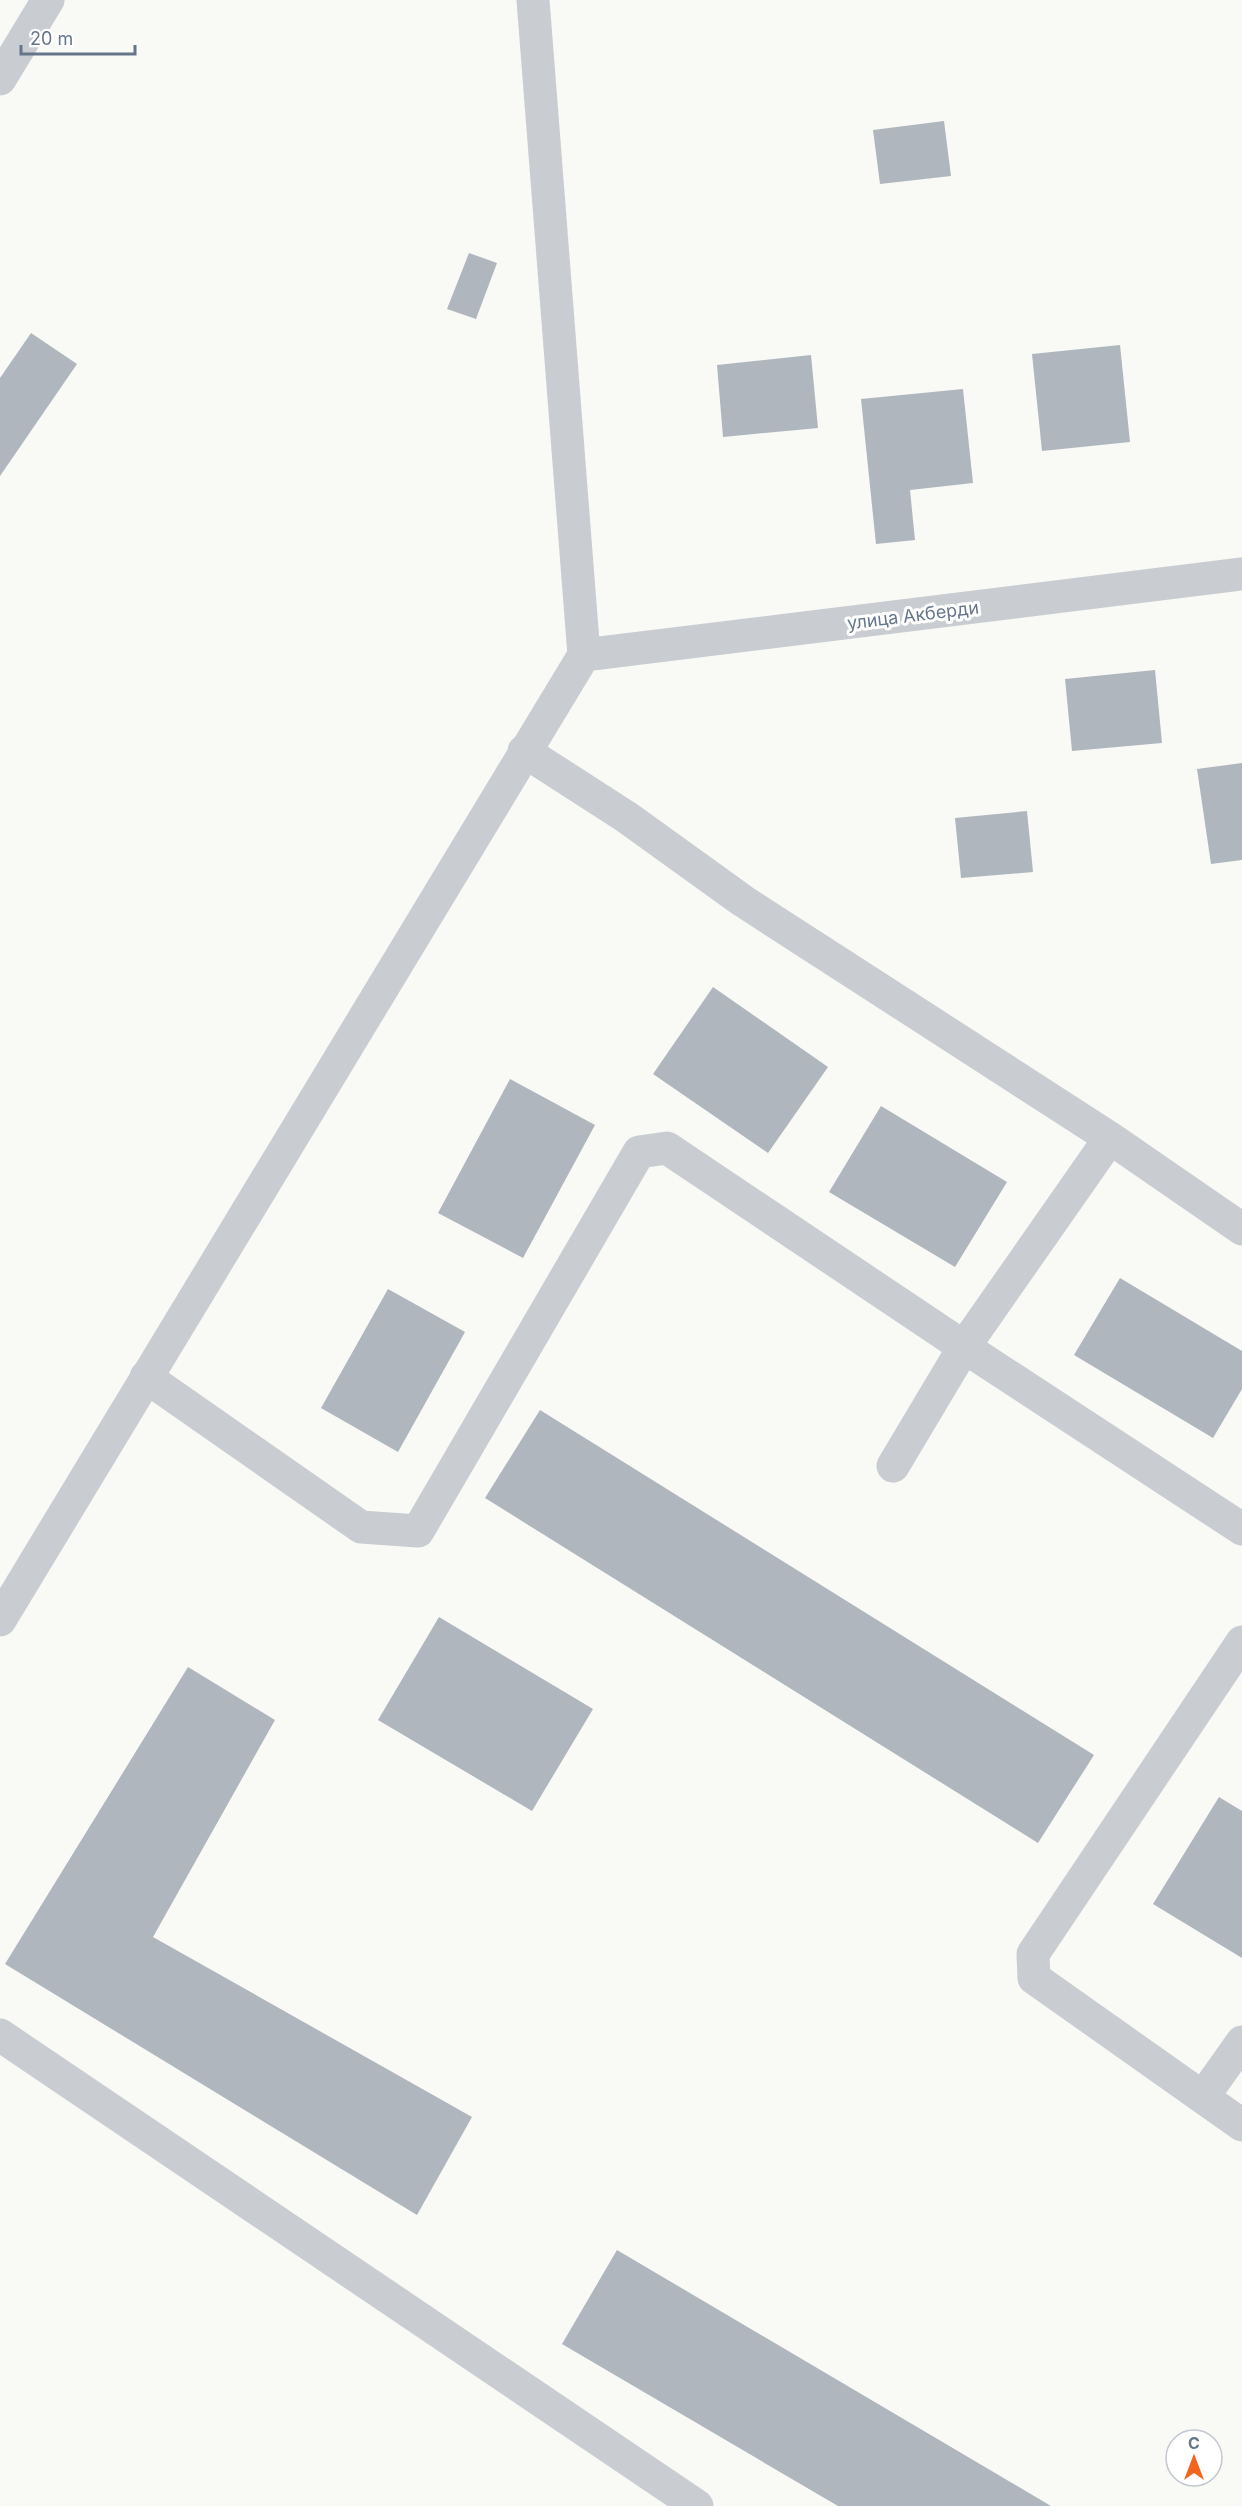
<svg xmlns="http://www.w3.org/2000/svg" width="1242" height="2506" font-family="Inter,sans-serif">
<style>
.building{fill:#afb6be}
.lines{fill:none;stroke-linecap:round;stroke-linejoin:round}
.minor{stroke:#c9ccd0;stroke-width:33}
.labels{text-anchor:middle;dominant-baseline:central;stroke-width:6;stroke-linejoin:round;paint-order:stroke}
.street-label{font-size:18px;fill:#66768a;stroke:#fff}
</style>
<rect width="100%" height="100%" fill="#f9f9f6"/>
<path class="building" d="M944,121L951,176L880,184L873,130Z
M469,253L497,263L476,319L447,309Z
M31,333L77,364L0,476V378Z
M1120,345L1130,442L1042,451L1032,354Z
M811,355L818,428L723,437L717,365Z
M963,389L973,483L910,490L915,540L876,544L861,399Z
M1155,670L1162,743L1072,751L1065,679Z
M1242,763V860L1211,864L1197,769Z
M1027,811L1033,872L961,878L955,818Z
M713,987L828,1067L768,1153L653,1074Z
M510,1079L595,1125L523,1258L438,1213Z
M881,1106L1007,1182L955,1267L829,1192Z
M1120,1278L1242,1351V1389L1213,1438L1074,1355Z
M388,1289L465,1332L398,1452L321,1408Z
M540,1410L1094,1755L1038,1843L485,1498Z
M439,1617L593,1709L532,1811L378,1720Z
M188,1667L275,1720L153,1937L472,2117L417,2215L5,1964Z
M1219,1797L1242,1811V1958L1153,1904Z
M617,2250L1051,2506H838L562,2344Z"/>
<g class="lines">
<path class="minor" d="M0,79L48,0
M584,655L1242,574
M524,751L625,816L743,901L1110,1138L1242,1229
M146,1377L361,1527L418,1531L639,1152L667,1148L964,1347L1242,1529
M893,1466L964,1347L1110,1138
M0,1620L584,655L533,0
M1242,1642L1033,1954L1034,1978L1242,2125
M0,2035L697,2506
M1203,2097L1242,2042"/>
</g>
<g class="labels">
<g class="street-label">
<text transform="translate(913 615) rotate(-7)">улица Акберди</text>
</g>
</g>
<g transform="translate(1194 2458)"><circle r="28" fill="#ffffff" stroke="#c2c8d0" stroke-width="1.5"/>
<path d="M0-4.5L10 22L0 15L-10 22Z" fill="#f1651e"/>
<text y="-9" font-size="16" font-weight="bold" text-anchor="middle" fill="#66768a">С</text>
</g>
<path d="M21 45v9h114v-9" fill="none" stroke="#66768a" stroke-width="3"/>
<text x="30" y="45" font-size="18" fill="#66768a" stroke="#ffffff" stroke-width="4.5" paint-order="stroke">20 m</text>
</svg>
